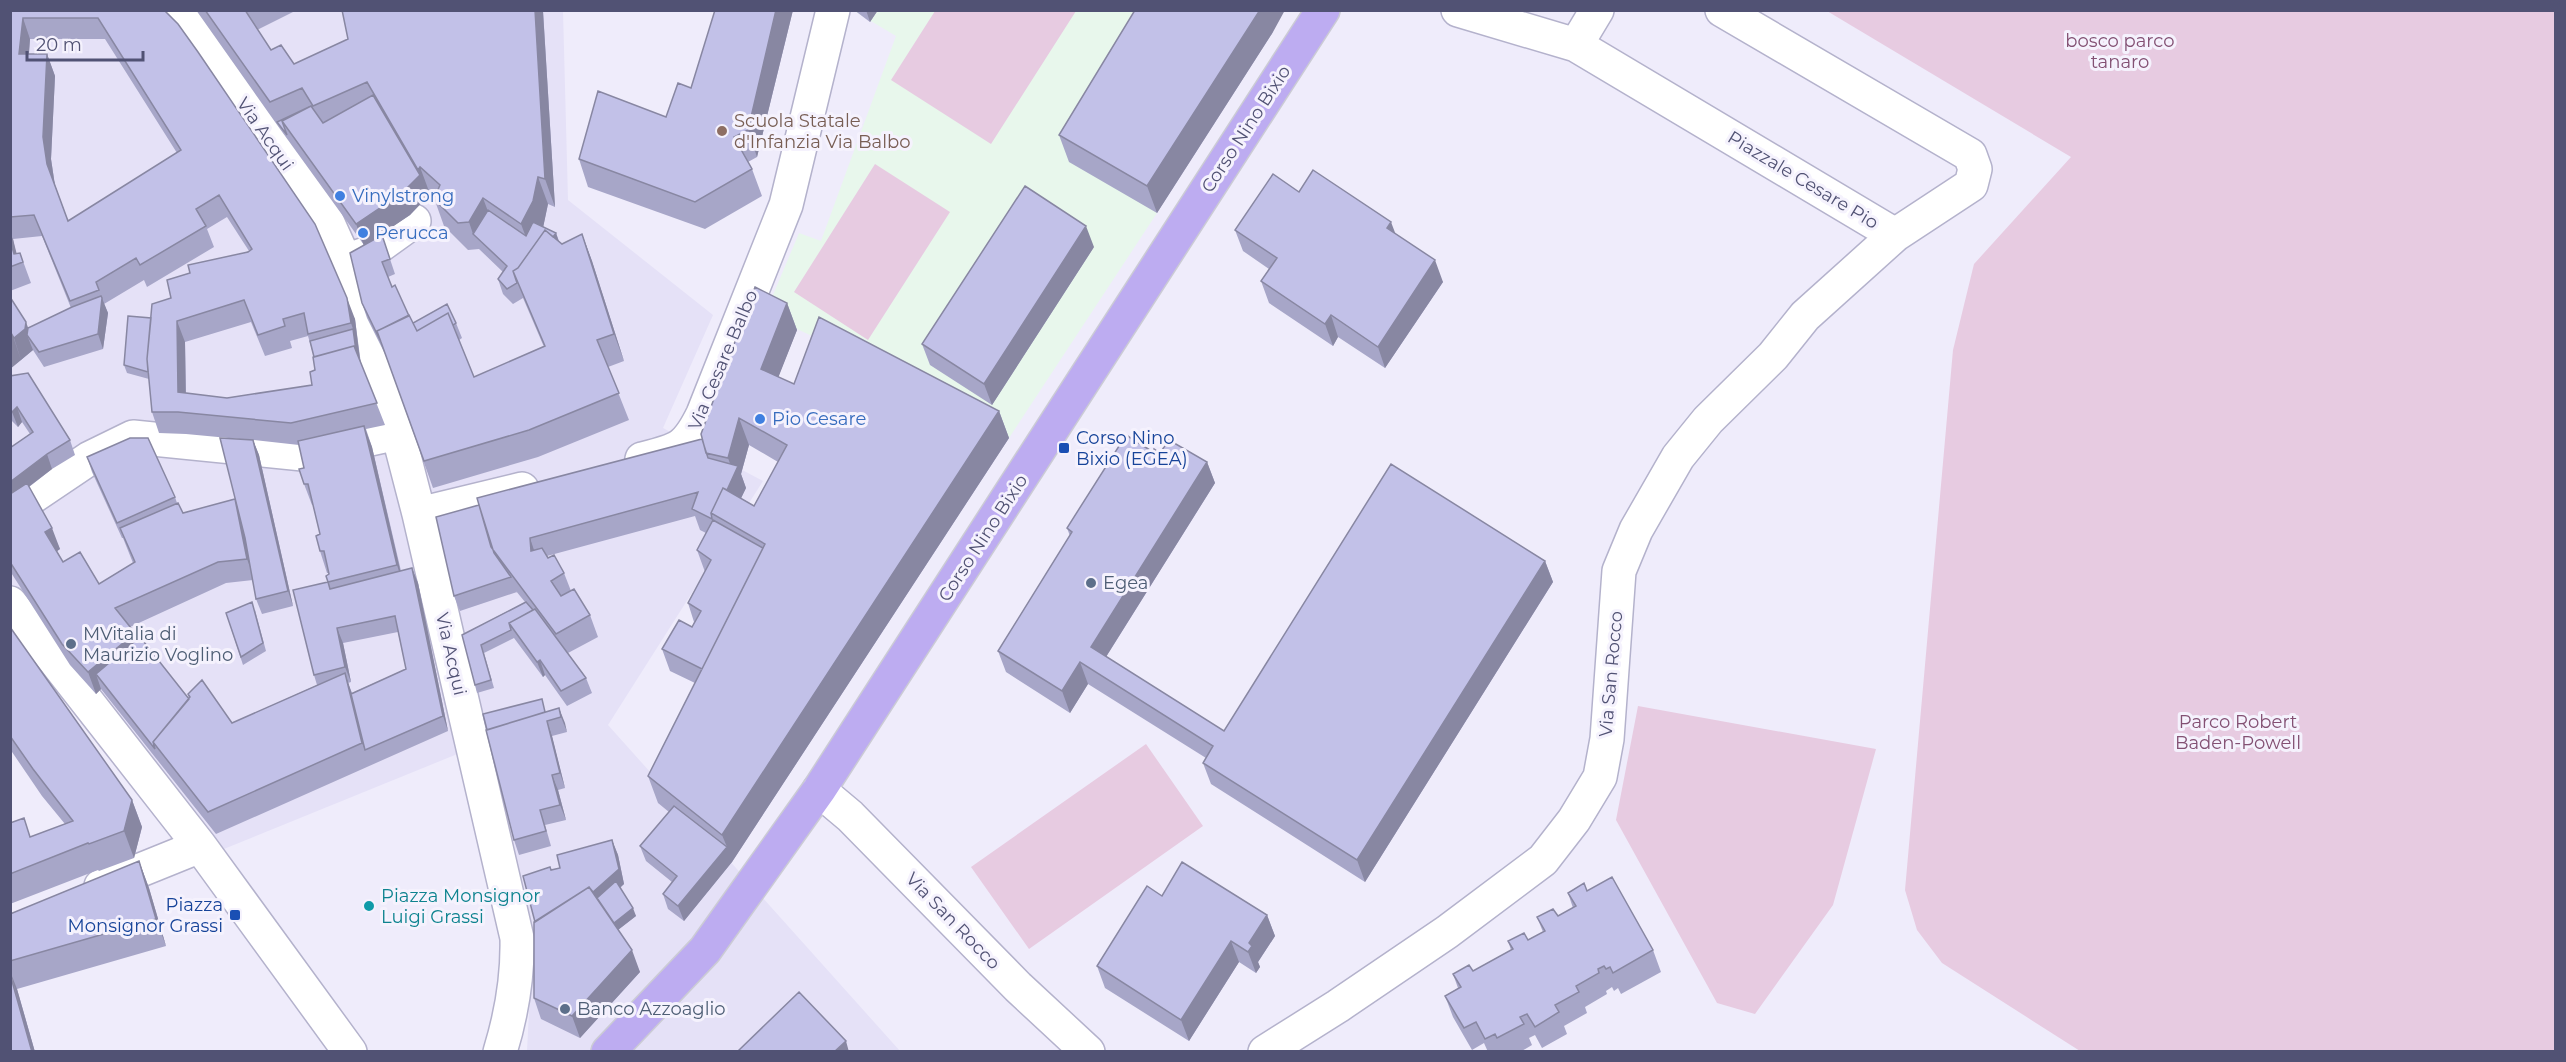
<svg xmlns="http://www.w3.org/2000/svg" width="2566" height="1062" font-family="Montserrat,sans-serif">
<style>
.residential{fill:#e5e1f7}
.education{fill:#e8f7ec}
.green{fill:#e7cbe1}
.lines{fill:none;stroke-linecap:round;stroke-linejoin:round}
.minor-casing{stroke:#b4b2cc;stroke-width:36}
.major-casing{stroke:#cbcbd5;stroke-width:36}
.minor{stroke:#fff;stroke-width:33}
.major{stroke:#bdacf1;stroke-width:33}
.wall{fill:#a7a6c8;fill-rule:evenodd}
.shaded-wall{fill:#8887a2}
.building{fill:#c2c1e8;stroke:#8887a2;stroke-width:1.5;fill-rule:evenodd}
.education-dot{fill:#8d6e63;stroke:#f5f2fd;stroke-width:2}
.shop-dot{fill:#3f7fe0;stroke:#f5f2fd;stroke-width:2}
.transit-dot{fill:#1a4fb4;stroke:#f5f2fd;stroke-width:2}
.service-dot{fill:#5c6f8a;stroke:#f5f2fd;stroke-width:2}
.culture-dot{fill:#0f9aa8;stroke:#f5f2fd;stroke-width:2}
.labels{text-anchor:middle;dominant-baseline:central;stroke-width:6;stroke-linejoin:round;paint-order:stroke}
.park-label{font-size:18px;fill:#835073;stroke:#f5f2fd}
.education-label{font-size:18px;fill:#785e54;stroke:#f5f2fd;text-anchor:start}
.street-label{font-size:18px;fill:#515274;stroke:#f5f2fd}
.shop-label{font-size:18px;fill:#366cbe;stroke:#f5f2fd;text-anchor:start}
.transit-label{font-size:18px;fill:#164399;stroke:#f5f2fd;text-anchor:start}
.service-label{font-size:18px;fill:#4e5e75;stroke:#f5f2fd;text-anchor:start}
.culture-label{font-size:18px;fill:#0d838f;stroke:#f5f2fd;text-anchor:start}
</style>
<rect width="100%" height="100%" fill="#efecfb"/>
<path class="residential" d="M10,11H563L568,200L713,315L663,428L763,481L608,725L900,1051H527L532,954L482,744L214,853L11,590Z"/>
<path class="education" d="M854,11H1281L1157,213L1009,438L829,344L765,314L799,233L821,241L896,36Z"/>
<path class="green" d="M935,11H1076L991,144L891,80Z
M1827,11H2555V1051H2080L1942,963L1917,930L1905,890L1953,350L1974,264L2071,157Z
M875,164L950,212L868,340L794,292Z
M1638,706L1876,749L1833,905L1755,1014L1717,1003L1616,820Z
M1146,744L1203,826L1029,949L971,867Z"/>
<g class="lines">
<g class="minor-casing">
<path id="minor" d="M177,10L327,221L345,261L398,433L419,514L517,938C518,978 512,1013 500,1052
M1458,10L1576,45L1895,235
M1576,45L1597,10
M345,261L371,252L414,221
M642,459C678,450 686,449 703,414L786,205L833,10
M10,512L90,458L133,437L303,454L398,433
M419,514L522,489
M10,603L200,846L350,1052
M819,790L850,816L1018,987L1088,1052
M101,886L200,846
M1265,1052L1338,1006L1447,932L1543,860L1574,820L1600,777L1607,739L1619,571L1636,530L1678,457L1708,420L1773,356L1805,316L1895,235L1971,185L1975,169L1970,155L1722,10"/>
</g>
<g class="major-casing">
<path id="major" d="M608,1052L705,950L819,790L1323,10"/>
</g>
<use href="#minor" class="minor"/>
<use href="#major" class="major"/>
</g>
<path class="wall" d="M10,10H164L355,319L361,364L385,425L366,429L372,447L401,571L412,568L418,583L448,731L216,834L101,689L96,694L70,665L10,571V448L30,434L22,422L18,427L11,420L10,421V376L70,440L75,455L52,469L29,487L60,549L57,551L63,562L99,584L133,563L123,538H122L92,472L87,457L175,497L177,503L183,513L235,499L250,440L186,434L159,433L152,412L149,379L127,373L124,365L151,318L171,298L190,273L249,251L227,217L207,229L214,247L147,287L144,280L104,304L108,313L103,349L44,367L33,350L10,369V297L28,329L71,308L42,236L13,239L16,254L20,253L31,283L10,291ZM30,39H105L177,153L68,221L55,185L51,159L55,76L47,54H29ZM251,322L265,356L292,348L290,341L308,336L314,357L315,370L312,385L227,398L186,393L185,342ZM253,440L299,445L304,468V484L312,505H313L320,534V551L327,573H329V574L314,675L317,685L232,723L188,694L189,699L137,640L135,633L130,627L226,583L253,580L256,599L262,614L293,606L259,455ZM398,632L406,669L352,693L348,683L351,682L343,643Z
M196,10H297L257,30L271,50L294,64L348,39L342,10H543L555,207L548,204L543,227L556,233L559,241L562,244L582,234L592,261L624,361L608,367L629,420L538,457L433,488L386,356L367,318L362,303L364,245L280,129ZM430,194L434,198L444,226L468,250L479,249L503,272L498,279L503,294L513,304L523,298L544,347L474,377L459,340L462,338L456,323H413L392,287L388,277L395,274L382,235L371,241L410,215Z
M715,10H793L757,157L748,162L752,169L762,196L705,229L588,187L579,159L666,117L691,88Z
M854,10H878L870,22Z
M1273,32L1157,213L1069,162L1059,135Z
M1235,230L1395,233L1443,282L1385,368L1338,337L1333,346L1269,303L1261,281L1269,269L1243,251Z
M1094,247L992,405L930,365L922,344Z
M787,303L797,330L778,377L794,384L999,411L1009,438L732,862L684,921L668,909L663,894L672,882L646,861L640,846L669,812L658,803L648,776L695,683L670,671L662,649L692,627L694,622L688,603L705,572L697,550L706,533L700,530L695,516L547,556L564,573L571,591L590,615L598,637L568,653L586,678L592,693L567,706L545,675L543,677L514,638L484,653L494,688L477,693L462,635L525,602L516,591L517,592L460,611L454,596L479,505L702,439ZM749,445L778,462L754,506L741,498L746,488L741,474Z
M1153,452L1207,462L1215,483L1106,657L1224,731L1545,561L1553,582L1365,882L1211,784L1203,763L1206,758L1088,684L1070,713L1006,672L998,651L1070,536L1067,528Z
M255,610L266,651L243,665L226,613Z
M10,627L132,800L142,827L134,858L99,871L98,870L10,904V823L30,837L65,824L42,796L10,749Z
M559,708L567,732L552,736L565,788L558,790L566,820L545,825L551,846L519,855L514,840L546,712Z
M612,840L618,855L624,884L620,888L636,916L618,930L640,972L580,1038L541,1019L534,998L535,922L551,870L560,868Z
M139,861L149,888L166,946L17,989L35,1052H10V914Z
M1587,891L1653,950L1661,972L1621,994L1618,988L1614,991L1612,987L1606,991L1607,994L1585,1007L1587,1013L1564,1026L1567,1034L1542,1048L1535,1035L1529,1038L1532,1045L1520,1052H1488L1484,1043L1472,1050L1453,1017L1445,996L1458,988L1453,974L1473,971L1511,950L1508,941L1528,940L1543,932L1537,917L1558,916L1573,908L1568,893Z
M1162,896L1267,915L1275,936L1258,962L1260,967L1256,973L1239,962L1189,1041L1105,988L1097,966Z"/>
<path class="shaded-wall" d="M535,10H543V12L555,207L545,179Z
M776,10H793L757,157L748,130Z
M866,10H878L870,22Z
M1260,10H1285L1273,32L1157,213L1147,186Z
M23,18L30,39L27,76L19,54Z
M47,54L55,76L51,159L55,186L47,164L43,137Z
M420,167L430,194L410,215L364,246L356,224L420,175L418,170Z
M538,177L548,204L543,228L531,251L521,224Z
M483,198L493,225L473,234L469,222Z
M1391,222L1399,243L1387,228Z
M1086,226L1094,247L992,405L984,384Z
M556,233L561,248L522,280Z
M10,234L13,239L19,263L14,254L10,240Z
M582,234L592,261L624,361L614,334Z
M1435,260L1443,282L1385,368L1378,347Z
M102,298L108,313L103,349L98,334Z
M347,298L355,319L358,344L351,323Z
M787,303L797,330L771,396L761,369Z
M1331,315L1338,337L1333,346L1325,324Z
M177,321L185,342L186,413L178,392Z
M26,322L34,344L27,335L33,350L21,360L14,338Z
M353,329L358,344L361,367L356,352Z
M12,333L21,360L10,369V334Z
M17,407L22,422L18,427L12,412Z
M999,411L1009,438L732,862L684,921L678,906L727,847L722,835Z
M739,418L749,445L741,474L746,488L729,523L714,515L734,475L728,458Z
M364,426L372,447L404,587L397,565Z
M253,440L259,455L293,606L288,591Z
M47,454L52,469L10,501V482Z
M1207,462L1215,483L1099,668L1091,647Z
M235,499L242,521L255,580L247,559Z
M52,528L60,549L53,554L45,532Z
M530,538L537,559L531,551Z
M1545,561L1553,582L1365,882L1357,860Z
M412,568L418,583L448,731L443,716Z
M337,628L343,643L351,682L345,667Z
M135,633L143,654L96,674L101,689L96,694L88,672Z
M540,660L545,675L543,677L537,662Z
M1080,662L1088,684L1070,713L1062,691Z
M345,673L352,694L365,750L362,743Z
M559,708L565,723L567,732L561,717Z
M547,721L552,736L565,788L560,773Z
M552,775L558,790L566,820L560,805Z
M132,800L142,827L134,858L124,831Z
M612,840L618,855L624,884L598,907L536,929Z
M139,861L149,888L166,946L156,919Z
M633,908L636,916L614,933L611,925Z
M1267,915L1275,936L1258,962L1260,967L1256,973L1248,952L1249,943Z
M1231,941L1239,962L1189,1041L1181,1020Z
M632,950L640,972L580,1038L572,1016Z
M10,971L17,989L35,1052H32Z
M846,1041L849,1052H834Z"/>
<path class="building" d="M10,10H164L178,24L198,52L315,224L347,298L351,323L308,334L304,313L283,319L285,326L258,335L244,300L177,321L178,392L227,398L312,385L310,372L315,370L313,357L354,346L377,403L291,423L178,412H152L147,359L152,304L171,298L167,280L190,273L188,265L248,252L252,249L219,195L196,209L206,226L140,265L136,258L96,282L99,290L70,301L34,215L10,217ZM23,18H98L181,150L68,221L47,164L43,137L47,54H19Z
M205,10H245L271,50L281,45L294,64L348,39L342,10H535L545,179L538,177L533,201L521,224L483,198L469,222L458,223L434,199L440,185L420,167L418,170L367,82L313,106L302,88L270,102Z
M715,10H776L748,130L734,137L752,169L695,202L579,159L598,91L666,117L678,83L691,88Z
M1135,10H1260L1147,186L1059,135Z
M373,95L420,175L402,193L356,224L282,121L311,106L323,123Z
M309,107L282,121L287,135L277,122Z
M1313,170L1391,222L1387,228L1435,260L1378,347L1331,315L1325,324L1261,281L1277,258L1235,230L1273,174L1299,192Z
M1025,186L1086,226L984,384L922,344Z
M488,210L526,236L533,222L556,233L553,237L545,230L518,268L513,271L517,283L507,289L498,279L507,266L473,234Z
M545,230L562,244L582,234L614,334L597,340L619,393L529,430L424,461L377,331L409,315L417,331L448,313L474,377L545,346L513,271L518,268Z
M382,235L390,259L382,262L392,287L395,285L409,316L377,331L381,342L362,303L350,253Z
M10,240L14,254L20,253L23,262L10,267Z
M755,287L787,303L761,369L794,384L819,317L999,411L722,835L648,776L765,544L711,513L723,488L754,506L787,445L739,418L728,458L706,453L701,434Z
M101,296L102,298L98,334L39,352L27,335L28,328L72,307Z
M10,297L26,322L25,329L14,338L10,331Z
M447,304L456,323L453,325L448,313L417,331L413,323Z
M128,316L151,318L147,359L148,372L124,365Z
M353,329L356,351L354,346L314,357L310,341Z
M28,373L70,440L47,454L10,482V448L33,432L17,407L12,412L10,410V376Z
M364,426L397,565L328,582L326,576L329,574L324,551H320L316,536L320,534L308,484H304L299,469L304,468L298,441Z
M1126,435L1153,452L1154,449L1160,453L1169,440L1207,462L1091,647L1224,731L1391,464L1545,561L1357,860L1203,763L1213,746L1080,662L1062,691L998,651L1072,532L1067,528Z
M130,438H148L175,497L117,523L87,457Z
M220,438L253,440L288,591L256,599L245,538Z
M702,439L708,458L738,466L727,490L723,488L711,513L712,519L692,509L698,492L530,538L531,551L542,548L548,558L554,555L564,573L551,581L561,596L574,589L590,615L556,634L491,547L477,498Z
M27,483L52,528L45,532L63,562L80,552L99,584L135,562L120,528L178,503L183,513L235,499L247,559L218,562L115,608L135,633L88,672L62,644L10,562V494Z
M479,505L494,553L511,577L454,596L436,517Z
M713,520L763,548L702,669L662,649L679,620L692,627L701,611L688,603L711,560L697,550Z
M412,568L443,716L365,750L351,694L406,669L395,616L337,628L345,667L314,675L293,590L328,582L330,589Z
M252,602L263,643L241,657L226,613Z
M526,602L533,610L509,623L511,630L481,645L491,680L475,685L462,635Z
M535,609L586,678L561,691L540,660L537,662L509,623Z
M10,627L132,800L124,831L89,844L88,843L10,874V823L24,818L30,837L73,821L33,769L10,736Z
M140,637L189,699L153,742L155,749L96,674Z
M345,673L362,743L208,812L153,742L190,697L188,694L202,680L232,723Z
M542,699L545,712L487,730L483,714Z
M559,708L561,717L547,721L560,773L552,775L560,805L540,810L546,831L514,840L486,730Z
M674,806L727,847L678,906L663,894L677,876L640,846Z
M612,840L619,869L593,892L589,887L535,922L523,876L550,867L551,870L560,868L557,855Z
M139,861L156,919L10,961V914Z
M1182,862L1267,915L1249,943L1252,946L1248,952L1231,941L1181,1020L1097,966L1147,886L1162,896Z
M1612,877L1653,950L1613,973L1610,967L1606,969L1604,966L1598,969L1599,973L1576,986L1579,992L1555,1005L1559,1012L1535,1027L1527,1014L1520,1017L1524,1024L1497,1038L1495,1034L1485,1039L1476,1022L1464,1028L1445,996L1461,987L1453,974L1469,965L1473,971L1513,949L1508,941L1524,933L1528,940L1545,931L1537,917L1553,909L1558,916L1576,906L1568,893L1584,883L1587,891Z
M616,881L633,908L614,923L597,898Z
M589,887L632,950L572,1016L534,998V922Z
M10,974L32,1052H10Z
M799,992L846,1041L834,1052H737Z"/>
<circle class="education-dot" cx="722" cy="131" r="6"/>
<g class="shop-dot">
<circle cx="340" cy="196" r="6"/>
<circle cx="363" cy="233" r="6"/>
<circle cx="760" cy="419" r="6"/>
</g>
<g class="transit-dot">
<rect x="1058" y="442" width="12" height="12" rx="3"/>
<rect x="229" y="909" width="12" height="12" rx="3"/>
</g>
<g class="service-dot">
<circle cx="1091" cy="583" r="6"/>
<circle cx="71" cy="644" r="6"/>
<circle cx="565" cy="1009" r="6"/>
</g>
<circle class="culture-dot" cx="369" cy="906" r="6"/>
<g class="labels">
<g class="park-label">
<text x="2120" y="41">bosco parco<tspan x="2120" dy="21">tanaro</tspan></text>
<text x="2238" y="722">Parco Robert<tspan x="2238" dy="21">Baden-Powell</tspan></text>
</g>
<g class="education-label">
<text x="734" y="121">Scuola Statale<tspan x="734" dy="21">d'Infanzia Via Balbo</tspan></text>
</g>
<g class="street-label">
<text transform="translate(1246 129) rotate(-57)">Corso Nino Bixio</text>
<text transform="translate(265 134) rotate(55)">Via Acqui</text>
<text transform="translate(1803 180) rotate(31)">Piazzale Cesare Pio</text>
<text transform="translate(723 360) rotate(-67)">Via Cesare Balbo</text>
<text transform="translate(983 538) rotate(-57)">Corso Nino Bixio</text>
<text transform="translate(451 654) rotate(77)">Via Acqui</text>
<text transform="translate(1611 674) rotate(-85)">Via San Rocco</text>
<text transform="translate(953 921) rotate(46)">Via San Rocco</text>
</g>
<g class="shop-label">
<text x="352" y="196">Vinylstrong</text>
<text x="375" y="233">Perucca</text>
<text x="772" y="419">Pio Cesare</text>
</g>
<g class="transit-label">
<text x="1076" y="438">Corso Nino<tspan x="1076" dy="21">Bixio (EGEA)</tspan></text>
<text x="223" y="905" text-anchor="end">Piazza<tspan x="223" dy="21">Monsignor Grassi</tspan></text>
</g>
<g class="service-label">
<text x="1103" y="583">Egea</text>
<text x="83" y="634">MVitalia di<tspan x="83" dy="21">Maurizio Voglino</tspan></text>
<text x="577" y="1009">Banco Azzoaglio</text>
</g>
<g class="culture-label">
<text x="381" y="896">Piazza Monsignor<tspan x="381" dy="21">Luigi Grassi</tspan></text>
</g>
</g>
<rect width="2566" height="1062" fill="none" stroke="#515274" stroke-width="24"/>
<path d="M27 51v9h116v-9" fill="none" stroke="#515274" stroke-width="3"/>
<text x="36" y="51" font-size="18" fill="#515274" stroke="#f5f2fd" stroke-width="4.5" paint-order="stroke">20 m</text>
</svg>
